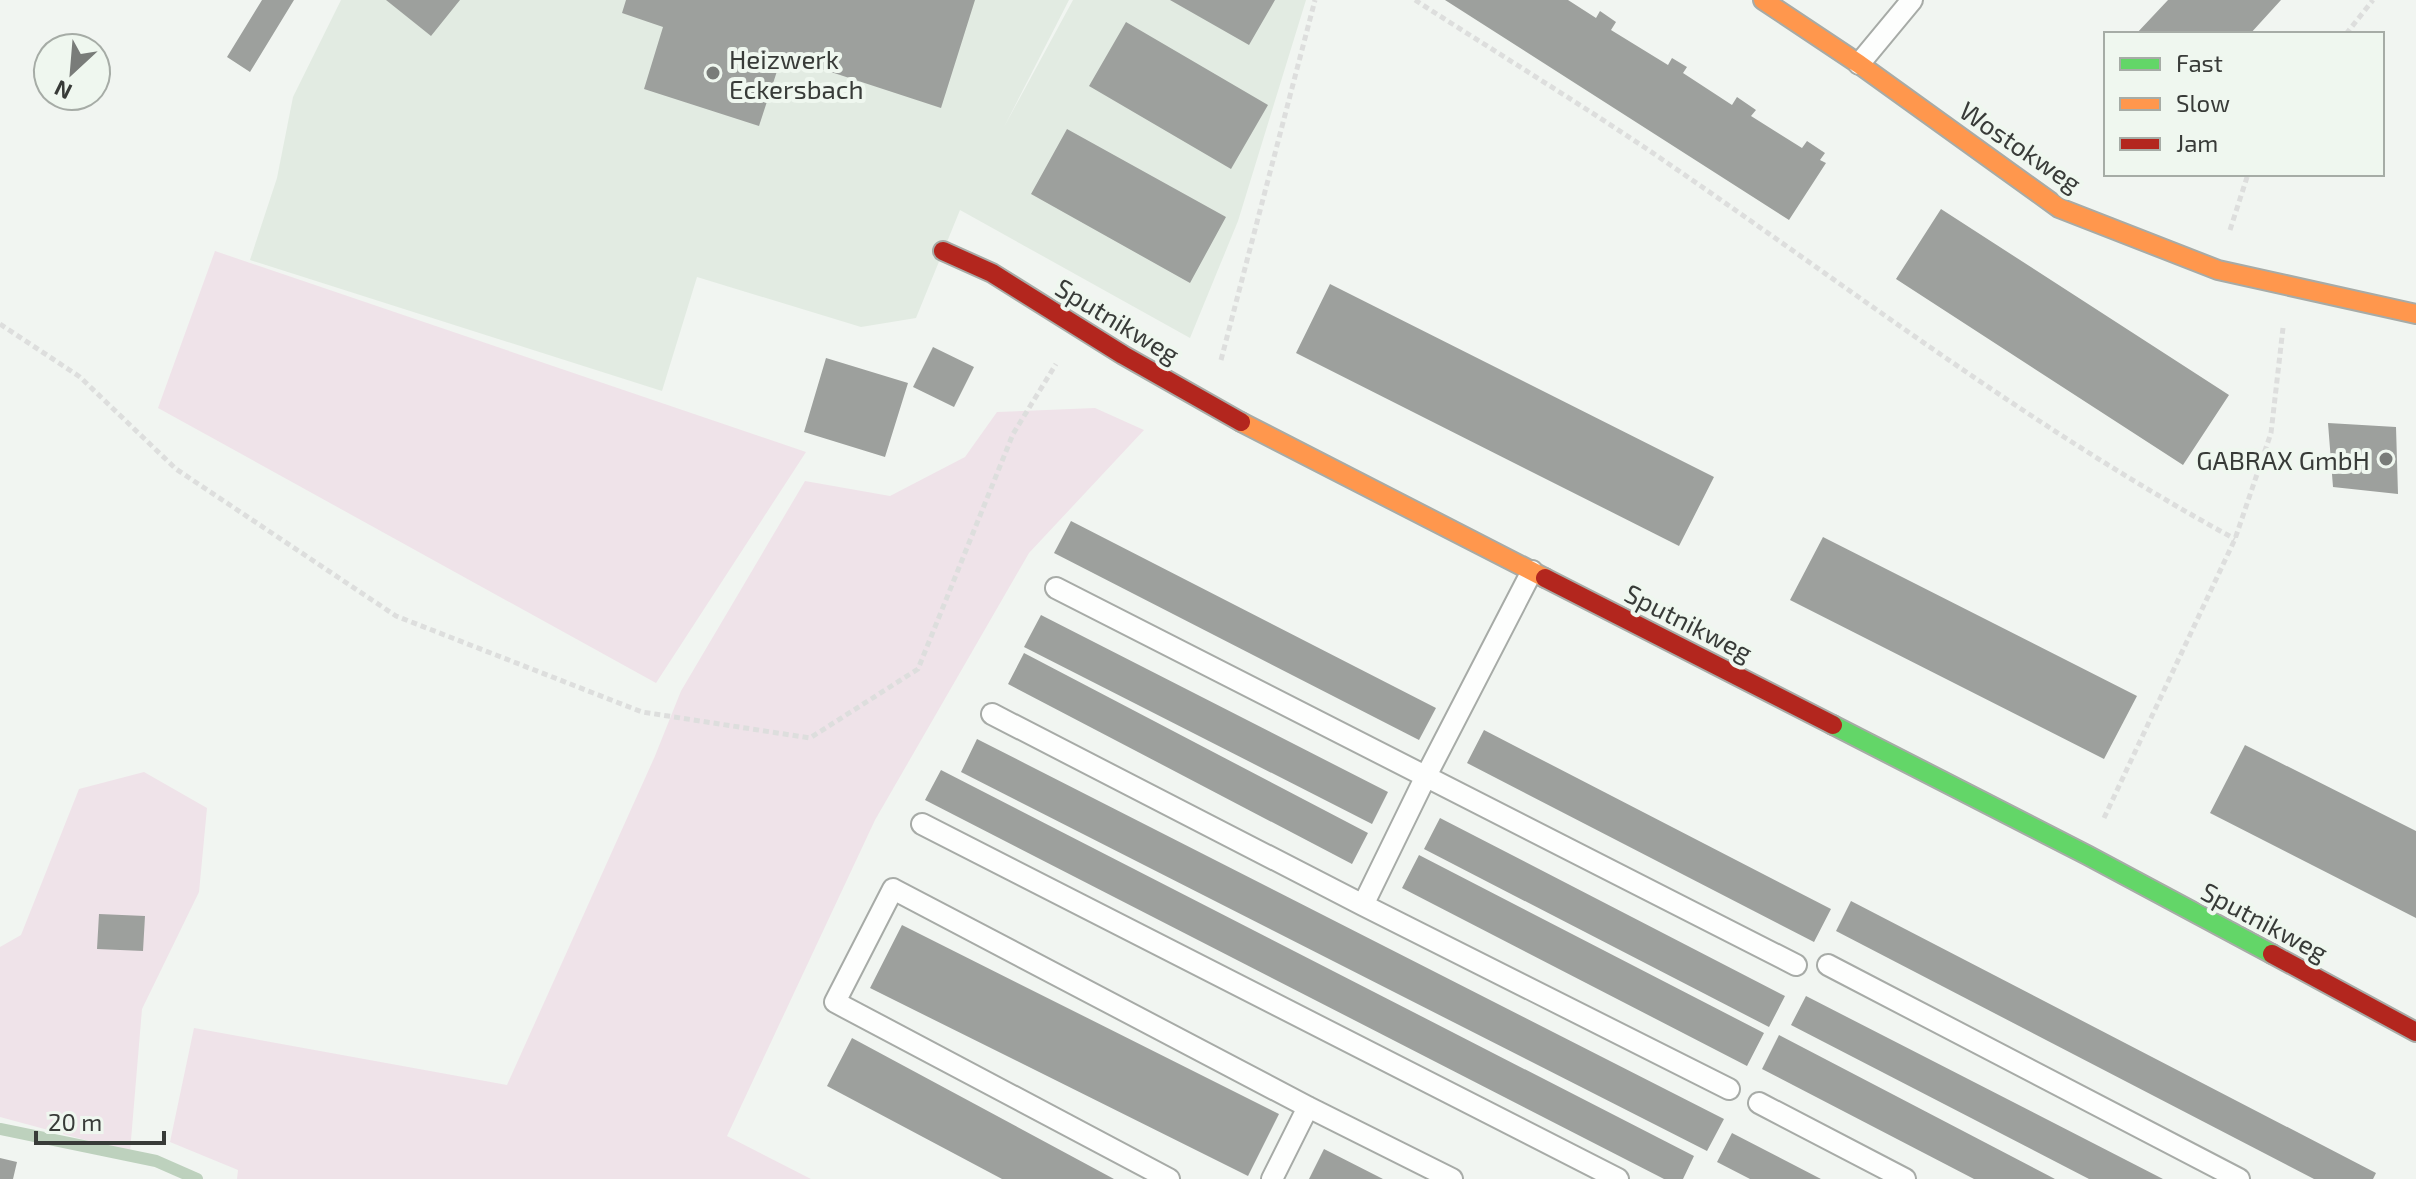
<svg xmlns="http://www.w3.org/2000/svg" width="2416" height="1179" font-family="'Exo 2',sans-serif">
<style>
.built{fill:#e2ebe2}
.green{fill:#efe3e9}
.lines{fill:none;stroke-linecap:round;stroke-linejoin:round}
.stream{stroke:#bdd1bd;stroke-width:12}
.building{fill:#9da09d}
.lane-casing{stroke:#a7aba7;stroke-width:24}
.fast-casing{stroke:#a7aba7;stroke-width:22}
.slow-casing{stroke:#a7aba7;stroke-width:22}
.jam-casing{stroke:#a7aba7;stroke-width:22}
.path{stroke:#dddedd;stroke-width:5;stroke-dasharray:6 4;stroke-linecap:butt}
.lane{stroke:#fdfefd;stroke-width:20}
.fast{stroke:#63d668;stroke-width:18}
.slow{stroke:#ff974d;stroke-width:18}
.jam{stroke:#b3261e;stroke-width:18}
.poi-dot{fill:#797c79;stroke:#eff7ef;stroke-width:3}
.labels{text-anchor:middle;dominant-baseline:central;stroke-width:8;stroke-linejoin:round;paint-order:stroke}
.poi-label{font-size:26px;fill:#383b38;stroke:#eff7ef;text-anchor:start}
.street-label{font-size:26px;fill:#383b38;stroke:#eff7ef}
</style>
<rect width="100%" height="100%" fill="#f1f5f1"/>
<path class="built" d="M341,0H1069L1004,127L1073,0H1306L1238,221L1190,338L960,210L916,318L861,327L697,277L662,391L250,260L277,178L293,97Z"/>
<path class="green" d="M215,251L806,452L656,683L158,408Z
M1095,408L1144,430L1029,553L875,820L727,1136L811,1179H237L238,1170L170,1142L194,1028L507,1085L655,756L681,691L805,481L890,496L965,457L997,412Z
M144,772L207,808L199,892L142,1009L130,1152L0,1117V947L21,935L79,789Z"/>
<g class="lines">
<path class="stream" d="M0,1129L156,1161L197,1179"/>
</g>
<path class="building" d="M262,0H294L250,72L227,57Z
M386,0H460L431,36Z
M626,0H975L941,108L782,56L759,126L644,89L663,27L622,13Z
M1170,0H1275L1249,45Z
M1445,0H1568L1596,18L1600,11L1616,22L1611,30L1668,65L1672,58L1687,67L1683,73L1732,105L1737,97L1756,110L1751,116L1802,148L1807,141L1825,153L1820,160L1826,163L1789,220Z
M2168,0H2281L2250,34H2136Z
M1126,22L1268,105L1231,169L1089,86Z
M1067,129L1226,217L1190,283L1031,194Z
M1941,209L2229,395L2183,465L1896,279Z
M1330,284L1714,477L1679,546L1296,353Z
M933,347L974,367L954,407L913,387Z
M826,358L908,383L885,457L804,432Z
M2328,423L2396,427L2398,494L2333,487Z
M1071,521L1436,708L1419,740L1054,553Z
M1823,537L2137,696L2104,759L1790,600Z
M1041,615L1388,792L1372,824L1024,647Z
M1024,653L1368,833L1352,864L1008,684Z
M1484,730L1831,909L1814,942L1467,763Z
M977,739L1724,1119L1707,1151L961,772Z
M2245,745L2416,831V918L2210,813Z
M941,770L1694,1156L1683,1179H1664L925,800Z
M1440,818L1785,996L1769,1027L1424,849Z
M1419,855L1764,1033L1747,1066L1402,888Z
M1851,901L2376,1173L2373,1179H2314L1836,931Z
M99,914L145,916L143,951L97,949Z
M902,925L1279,1114L1248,1176L870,988Z
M1806,996L2163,1179H2089L1791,1025Z
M1779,1035L2055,1179H1974L1762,1069Z
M852,1038L1114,1179H1002L827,1086Z
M1732,1133L1821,1179H1750L1717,1162Z
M1324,1149L1383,1179H1309Z
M0,1158L17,1162L13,1179H0Z"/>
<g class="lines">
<g class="lane-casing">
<path id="lane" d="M1859,64L1912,0
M1056,588L1796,965
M992,714L1363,905L1729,1089
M922,824L1618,1179
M1363,905L1426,776L1532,571
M1828,965L2239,1179
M1759,1103L1905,1179
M1169,1179L835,1002L893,889L1308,1107L1452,1179
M1272,1179L1308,1107"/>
</g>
<g class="fast-casing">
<path id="fast" d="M1833,725L2087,855L2272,954"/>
</g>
<g class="slow-casing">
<path id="slow" d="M1763,0L1859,64L2059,208L2218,270L2416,314
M1241,422L1545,578"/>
</g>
<g class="jam-casing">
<path id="jam" d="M943,251L992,273L1123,355L1241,422
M1545,578L1833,725
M2272,954L2416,1032"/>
</g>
<path class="path" d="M1415,0C1491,49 1569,97 1644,147C1840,280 2027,426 2235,539
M2346,34L2373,0
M2230,230L2248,174
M0,324L80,377L176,469L396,616L642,712L810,738L918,669L1013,434L1056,364
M1221,360L1315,0
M2104,818L2235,539L2271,433L2283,328"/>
<use href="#lane" class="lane"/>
<use href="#fast" class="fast"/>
<use href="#slow" class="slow"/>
<use href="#jam" class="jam"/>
</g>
<g class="poi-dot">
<circle cx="713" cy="73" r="8"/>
<circle cx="2386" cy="459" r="8"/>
</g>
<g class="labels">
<g class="poi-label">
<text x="729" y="58">Heizwerk<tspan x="729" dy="30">Eckersbach</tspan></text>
<text x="2370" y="459" text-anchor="end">GABRAX GmbH</text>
</g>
<g class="street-label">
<text transform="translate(2021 146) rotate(34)">Wostokweg</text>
<text transform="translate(1118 320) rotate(31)">Sputnikweg</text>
<text transform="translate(1689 622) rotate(27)">Sputnikweg</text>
<text transform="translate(2265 921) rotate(28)">Sputnikweg</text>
</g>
</g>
<rect x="2104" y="32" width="280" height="144" fill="#eff7ef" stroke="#a6aca6" stroke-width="2"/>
<rect x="2120" y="58" width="40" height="12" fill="#63d668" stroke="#a6aca6" stroke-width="2"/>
<text x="2176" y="72" font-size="24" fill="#383b38">Fast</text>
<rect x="2120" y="98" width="40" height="12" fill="#ff974d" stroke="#a6aca6" stroke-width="2"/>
<text x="2176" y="112" font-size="24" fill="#383b38">Slow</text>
<rect x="2120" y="138" width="40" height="12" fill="#b3261e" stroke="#a6aca6" stroke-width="2"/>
<text x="2176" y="152" font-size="24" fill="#383b38">Jam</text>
<g transform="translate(72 72) rotate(206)"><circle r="38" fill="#eff7ef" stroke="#a6aca6" stroke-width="2"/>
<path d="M0-6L14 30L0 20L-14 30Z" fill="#797c79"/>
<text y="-12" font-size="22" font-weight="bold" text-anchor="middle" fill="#383b38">N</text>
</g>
<path d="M36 1131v12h128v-12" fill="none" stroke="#383b38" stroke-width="4"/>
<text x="48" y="1131" font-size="24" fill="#383b38" stroke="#eff7ef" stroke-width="6" paint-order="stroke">20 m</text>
</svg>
